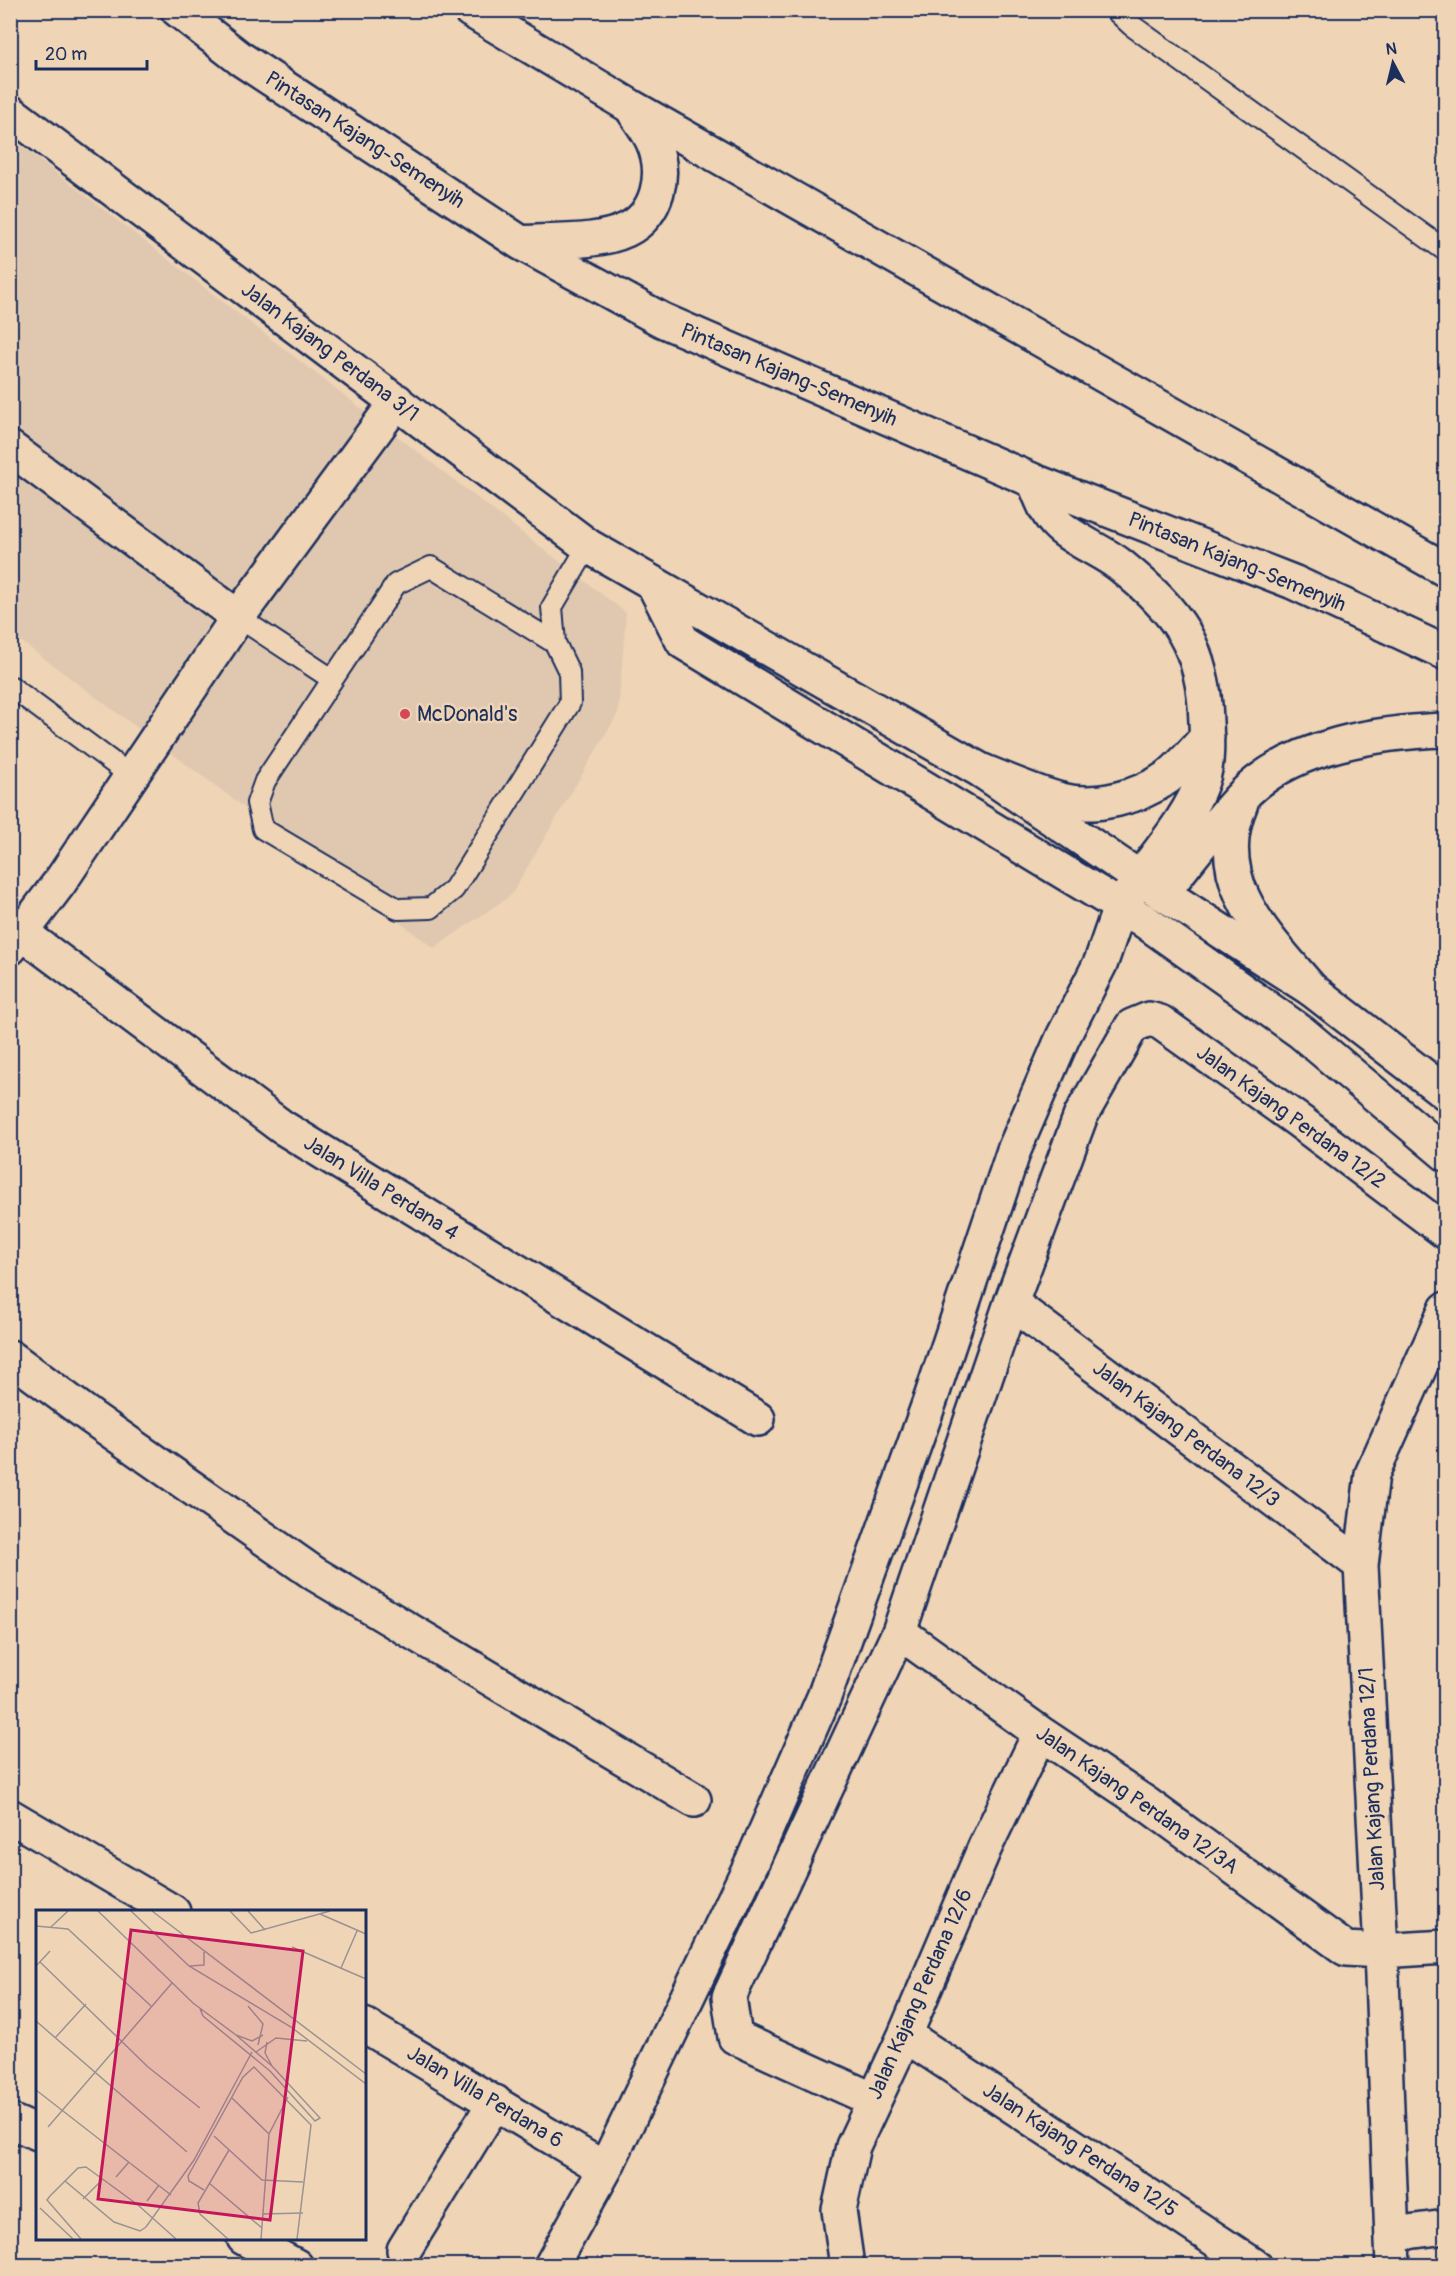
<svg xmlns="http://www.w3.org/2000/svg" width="1456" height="2276" font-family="Pangolin,sans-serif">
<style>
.built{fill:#dfc8af}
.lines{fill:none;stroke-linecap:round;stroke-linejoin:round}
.service-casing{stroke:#1b2f5e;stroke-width:24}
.minor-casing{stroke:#1b2f5e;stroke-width:38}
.trunk-casing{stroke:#1b2f5e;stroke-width:38}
.service{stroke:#efd4b6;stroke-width:20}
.minor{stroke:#efd4b6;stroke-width:33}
.trunk{stroke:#efd4b6;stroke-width:33}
.poi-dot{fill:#d1495b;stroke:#efd4b6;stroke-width:2}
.labels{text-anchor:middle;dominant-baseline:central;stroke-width:5;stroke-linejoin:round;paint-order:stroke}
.street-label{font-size:21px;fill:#1b2f5e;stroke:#efd4b6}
.poi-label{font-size:21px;fill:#1b2f5e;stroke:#efd4b6;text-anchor:start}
.inset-road{fill:none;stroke:#9a9293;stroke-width:1.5}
.view{fill:#c2185b;fill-opacity:0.15;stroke:#c2185b;stroke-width:3}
.inset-edge{fill:none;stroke:#1b2f5e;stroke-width:3}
</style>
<rect width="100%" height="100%" fill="#efd4b6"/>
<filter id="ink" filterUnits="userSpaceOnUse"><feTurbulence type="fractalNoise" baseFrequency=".0167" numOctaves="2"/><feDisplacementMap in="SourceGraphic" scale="12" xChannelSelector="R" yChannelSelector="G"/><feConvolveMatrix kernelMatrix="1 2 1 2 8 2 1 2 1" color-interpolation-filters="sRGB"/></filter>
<g filter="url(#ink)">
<path class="built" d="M11,138L626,613L618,713L511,895L434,948L11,634Z"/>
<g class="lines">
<g class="service-casing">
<path id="service" d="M1115,10L1131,25L1446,251
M238,617L332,679
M555,643L431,567L396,584L265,781L257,803L263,829L398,909L431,908L454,889L570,703L569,672L555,643L552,607L588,546
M10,686L131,776"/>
</g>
<g class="minor-casing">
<path id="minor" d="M10,112L588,546L982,771L1162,893L1311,989L1446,1093
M10,448L238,617
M654,585L683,642L1143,920L1301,1032L1446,1154
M10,924L282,1127L758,1419
M10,948L60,882L238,617L397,401
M1011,1303L1361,1565
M10,1357L91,1417L315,1574L694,1800
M899,1632L1040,1733L1148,1805L1346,1949L1381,1951L1446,1947
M10,1816L173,1912
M364,2025L605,2169
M905,2035L1255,2266
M874,2100L735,2037L729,1997L899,1632L1011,1303L1081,1115L1132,1026L1149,1019L1160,1022L1299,1121L1446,1232
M10,2121L38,2133
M1392,2234L1446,2227
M244,2238L296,2266
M404,2250L495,2102
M551,2266L605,2169L754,1858L824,1697L931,1398L1014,1150L1063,1037L1101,962L1120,907L1140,878
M847,2266L839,2210L853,2146L905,2035L985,1847L1040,1733
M1393,2266L1381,1951L1361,1565L1372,1474L1446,1309"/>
</g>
<g class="trunk-casing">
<path id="trunk" d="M178,10L241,59L521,243L662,320L1034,481L1293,582L1446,653
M470,10L630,106L1446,570
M521,243C553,240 596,244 626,230C658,215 667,174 653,142C648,130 638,118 631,107
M1034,481C1040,495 1046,514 1058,525C1072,539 1102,551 1120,565C1178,612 1204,646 1206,722C1207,741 1208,764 1202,781C1189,817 1162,847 1140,878
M982,771C1008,781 1034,793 1061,800C1095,809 1140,797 1168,777C1182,766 1195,750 1207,737
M1241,803C1208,880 1265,935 1311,989
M1162,893C1189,860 1215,824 1244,794C1293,745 1379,732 1446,730"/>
</g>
<use href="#service" class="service"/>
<use href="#minor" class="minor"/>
<use href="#trunk" class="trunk"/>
</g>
</g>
<circle class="poi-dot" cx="405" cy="714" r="6"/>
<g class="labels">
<g class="street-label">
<text transform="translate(365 140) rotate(33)">Pintasan Kajang-Semenyih</text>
<text transform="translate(330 352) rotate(37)">Jalan Kajang Perdana 3/1</text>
<text transform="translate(789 375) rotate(23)">Pintasan Kajang-Semenyih</text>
<text transform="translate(1237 562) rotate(22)">Pintasan Kajang-Semenyih</text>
<text transform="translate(1291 1117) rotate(36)">Jalan Kajang Perdana 12/2</text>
<text transform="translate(381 1188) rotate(32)">Jalan Villa Perdana 4</text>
<text transform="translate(1186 1434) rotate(37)">Jalan Kajang Perdana 12/3</text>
<text transform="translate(1372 1779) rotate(-93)">Jalan Kajang Perdana 12/1</text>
<text transform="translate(1137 1800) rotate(35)">Jalan Kajang Perdana 12/3A</text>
<text transform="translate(920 1994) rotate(-66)">Jalan Kajang Perdana 12/6</text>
<text transform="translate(485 2097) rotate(31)">Jalan Villa Perdana 6</text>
<text transform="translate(1080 2150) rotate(33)">Jalan Kajang Perdana 12/5</text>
</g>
<g class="poi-label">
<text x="417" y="714">McDonald's</text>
</g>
</g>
<g transform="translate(36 1910)">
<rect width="330" height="330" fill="#efd4b6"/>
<path class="inset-road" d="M62,1L157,93L200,125L236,156L284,208L279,211L234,161L167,106L164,99M95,1L153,56L255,117L330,174M116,1L330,164M194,1L215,23L294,1M212,1L229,20M284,4L330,24M0,16L32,19L115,96M15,17L32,1M256,37L330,69M4,52L112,157L164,198M0,56L14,41M154,56L168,55V42M305,58L321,21M212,96L227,114L222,135M0,111L151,242M200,125L216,131L227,125M19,128L50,94M231,132L229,143L236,156M220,142L240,128L271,131M0,180L135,285M196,188L233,224M12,217L136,73M178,226L226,270L267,272M80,267L93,252M29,271L42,258L50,257L102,295L140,329M173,273L226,318M168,280L153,271L152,266L207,167L218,157L275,215L261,329M47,289L66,270M111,291L123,275M4,298L37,329M227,304L267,303M45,329L11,290L14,286L29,271L78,312L104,321L110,317L158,250L216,142M192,329L164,304L162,293L193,240M225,329L233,224L252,187"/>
<path class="view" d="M95,20L267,41L234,310L62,289Z"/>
<rect width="330" height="330" class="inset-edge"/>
</g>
<rect width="1456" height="2276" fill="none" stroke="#efd4b6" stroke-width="36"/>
<rect x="18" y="18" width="1420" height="2240" fill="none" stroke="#1b2f5e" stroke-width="2" filter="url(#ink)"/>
<g transform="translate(1393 63) rotate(353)" stroke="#efd4b6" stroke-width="4.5" paint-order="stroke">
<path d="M0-4.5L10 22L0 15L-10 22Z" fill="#1b2f5e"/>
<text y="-9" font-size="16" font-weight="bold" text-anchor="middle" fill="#1b2f5e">N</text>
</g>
<path d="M36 60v9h111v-9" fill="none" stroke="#1b2f5e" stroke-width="3"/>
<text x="45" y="60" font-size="18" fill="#1b2f5e" stroke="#efd4b6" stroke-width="4.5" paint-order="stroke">20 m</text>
</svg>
